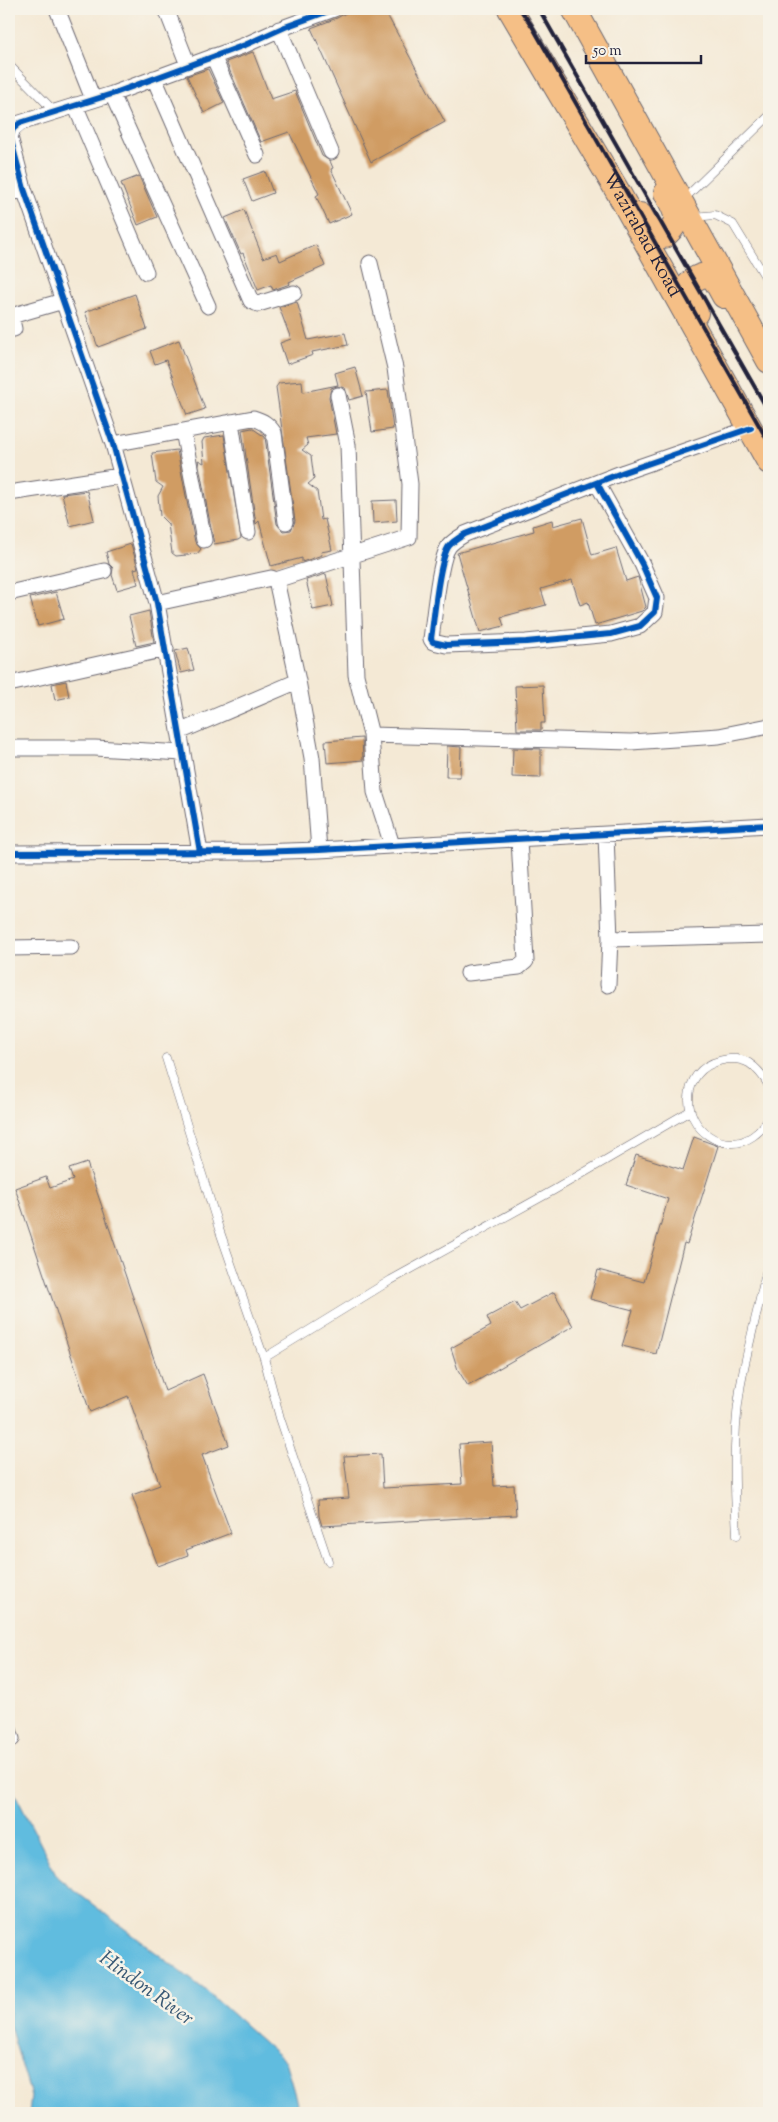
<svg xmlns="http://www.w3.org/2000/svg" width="778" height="2122" font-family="'Sorts Mill Goudy',serif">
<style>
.water{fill:#61bcdf;stroke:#426f8d}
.building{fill:#d09c63}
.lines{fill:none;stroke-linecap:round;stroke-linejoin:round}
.service-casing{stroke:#6c6871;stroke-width:9}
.minor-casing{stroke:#6c6871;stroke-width:17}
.trunk-casing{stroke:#6c6871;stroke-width:26}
.service{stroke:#fff;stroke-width:8}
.minor{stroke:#fff;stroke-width:15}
.trunk{stroke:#f5bf86;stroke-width:24}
.rail{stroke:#22223b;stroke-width:4}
.cycleway-casing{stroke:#f7f3e8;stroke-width:9}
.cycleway{stroke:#0057b8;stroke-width:6}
.labels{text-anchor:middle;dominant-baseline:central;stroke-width:5;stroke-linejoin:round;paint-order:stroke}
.street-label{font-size:20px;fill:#22223b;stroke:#f7f3e8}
.water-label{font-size:21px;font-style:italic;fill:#385874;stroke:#f7f3e8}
</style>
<rect width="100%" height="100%" fill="#f7f3e8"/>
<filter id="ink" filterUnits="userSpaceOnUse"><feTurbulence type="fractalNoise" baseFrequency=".02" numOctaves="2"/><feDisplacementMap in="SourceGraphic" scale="10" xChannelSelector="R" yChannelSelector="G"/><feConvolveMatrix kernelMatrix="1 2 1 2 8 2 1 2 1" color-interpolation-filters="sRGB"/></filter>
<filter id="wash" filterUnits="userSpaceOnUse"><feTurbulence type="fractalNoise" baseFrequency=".0096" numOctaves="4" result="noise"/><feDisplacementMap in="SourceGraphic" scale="20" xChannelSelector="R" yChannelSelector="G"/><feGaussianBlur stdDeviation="1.12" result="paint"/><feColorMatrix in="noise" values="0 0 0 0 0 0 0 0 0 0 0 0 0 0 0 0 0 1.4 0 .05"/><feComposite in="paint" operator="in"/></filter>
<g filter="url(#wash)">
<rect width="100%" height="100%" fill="#f4e9d5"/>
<path class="water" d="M9,1782L58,1878L209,1993L285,2061L300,2113H29L31,2096L9,2023Z"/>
<g id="blocks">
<path class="building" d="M353,9H384L445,122L371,162L311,28L337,18Z
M253,52L271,99L295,91L322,156L330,161L333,168L331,169L352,214L329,224L316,196L319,194L289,132L261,142L226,62Z
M208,69L224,103L204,113L187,76Z
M265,171L273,193L252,201L243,179Z
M139,176L157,217L138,225L121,183Z
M244,210L263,258L277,253L280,261L316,245L325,266L289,282L290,284L273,290L271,285L258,290L243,253L241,254L225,218Z
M135,294L147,329L98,347L85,312Z
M297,302L308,340L345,333L348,345L312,352L313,355L287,364L280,343L291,339L279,307Z
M179,340L205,409L187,415L166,360L155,364L150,351Z
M355,367L363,396L349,400L345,388L337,386L331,388L329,397L336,434L306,438L308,445L302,450L311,456L314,479L308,484L317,491L321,520L325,519L332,550L321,552L322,555L302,562V558L271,566L259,521L256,524L242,430L252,428L265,437L277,524L283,531L291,530L295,521L276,387L279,383L302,381L303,392L338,385L335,373Z
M388,390L393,429L372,432L366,392Z
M224,435L241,538L238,540L214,544L198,460L204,463L202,442L204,438Z
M177,450L195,542L201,549L197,554L176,556L172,553L168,524L160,516L158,496L163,487L156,482L152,453Z
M87,491L94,520L70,526L62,494Z
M396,500L397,521L373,523L372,501Z
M582,518L592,555L616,548L626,581L638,577L646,607L642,611L595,625L588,602L580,605L572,580L541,589L546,605L501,617L504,626L480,632L457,553L534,531L533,526L552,520L553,526Z
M131,544L138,568L134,569L138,584L117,590L112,575L113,568L109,564L106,552Z
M326,574L333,606L313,610L306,580Z
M56,592L64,619L38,626L30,598Z
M149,611L154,642L136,646L129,616Z
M188,648L194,670L181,673L175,651Z
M66,681L69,697L55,700L52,684Z
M543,685L545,723H541V730H517L515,686Z
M362,738L363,760L327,763L325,741Z
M447,746L461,747L460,777H446Z
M513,748L541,749V778L512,777Z
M694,1137L718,1146L687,1244L684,1243L656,1354L622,1346L633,1310L590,1299L598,1270L644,1282L668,1199L626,1185L636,1155L683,1170Z
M87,1163L165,1391L203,1374L229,1445L202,1455L231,1533L186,1550L188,1555L158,1566L132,1495L160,1485L128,1396L90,1412L15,1188L46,1177L50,1188L73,1180L69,1169Z
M554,1292L573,1326L468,1386L458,1370L451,1348L491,1326L487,1317L515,1302L520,1310Z
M491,1442L494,1486L514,1485L516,1515L322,1526L319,1516L318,1500L349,1498L344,1456L381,1454L383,1488L462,1484L459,1444Z"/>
</g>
</g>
<g filter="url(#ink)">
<use href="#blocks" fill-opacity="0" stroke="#6c6871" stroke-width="1"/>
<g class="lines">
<g class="service-casing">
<path id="service" d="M9,65L55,112
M684,199L769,116
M694,217L715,215L733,224L769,283
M166,1058L219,1229L264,1358L391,1280L554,1190L690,1111
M769,1086C764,1077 758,1069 749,1063C733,1054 708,1061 697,1075C677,1102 697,1141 730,1143C747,1144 761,1132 769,1118
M264,1358L280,1418L328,1561
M737,1535C734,1480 732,1422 744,1368C752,1331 761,1296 769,1260"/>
</g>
<g class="minor-casing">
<path id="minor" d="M57,9L93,99
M166,9L188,65
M279,29L331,152
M213,56L257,155
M154,78L251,301L258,304L294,293
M112,94L208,306
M75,105L146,272
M9,194L24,189
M9,330L14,329L11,316L63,301
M338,395L348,445L356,675L371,735L375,792L392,845
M231,422L248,532
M183,431L204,540
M113,444L253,418C263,421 268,424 274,433L286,522
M597,483L642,564L657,598L655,612L640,626L611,634L526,642L446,645L433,642L431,639C434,619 439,559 449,546C453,541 460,537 465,534L624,472L751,428
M9,493L120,476
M276,580L409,537L410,484L395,368L370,263
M9,593L104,571
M157,603L271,578L276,580L298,681L312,758L319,850
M9,684L166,649
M179,732L298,681
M371,735L631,742L719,736L769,726
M9,748H95L183,753
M606,835L610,939L608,985
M200,852L157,603L113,444L24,189L10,137L13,129L20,123L112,94L245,45L285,27L334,9
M9,853L255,852L319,850L769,825
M610,939L769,935
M9,948L71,947
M468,973L519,967L526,961L519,840
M9,1730L12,1739"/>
</g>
<g class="trunk-casing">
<g id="trunk">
<path id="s1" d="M510,9L618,192L769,462"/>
<path d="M574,9L769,361"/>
<path d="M640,215C646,226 650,234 664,236C683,221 676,212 666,193"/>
<path d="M696,313L686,289C692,279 701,273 713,276L724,296"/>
</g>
</g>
<use href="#service" class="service"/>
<use href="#minor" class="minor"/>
<use href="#trunk" class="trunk"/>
<path class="rail" d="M520,9L532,26L769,443
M539,9L769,412"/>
<g class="cycleway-casing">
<path id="cycleway" d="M597,483L642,564L657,598L655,612L640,626L611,634L526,642L446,645L433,642L431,639C434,619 439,559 449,546C453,541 460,537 465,534L624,472L751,428
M200,852L157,603L113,444L24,189L10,137L13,129L20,123L112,94L245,45L285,27L334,9
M9,853L255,852L319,850L769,825"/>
</g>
<use href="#cycleway" class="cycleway"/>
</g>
</g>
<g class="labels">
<g class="street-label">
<text stroke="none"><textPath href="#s1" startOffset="261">Wazirabad Road</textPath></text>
</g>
<g class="water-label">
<text transform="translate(146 1989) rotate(36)">Hindon River</text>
</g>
</g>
<rect width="778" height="2122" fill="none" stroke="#f7f3e8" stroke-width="30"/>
<path d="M586 55v8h115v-8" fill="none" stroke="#22223b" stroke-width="2.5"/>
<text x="593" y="55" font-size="15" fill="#22223b" stroke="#f7f3e8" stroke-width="4" paint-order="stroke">50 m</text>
</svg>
